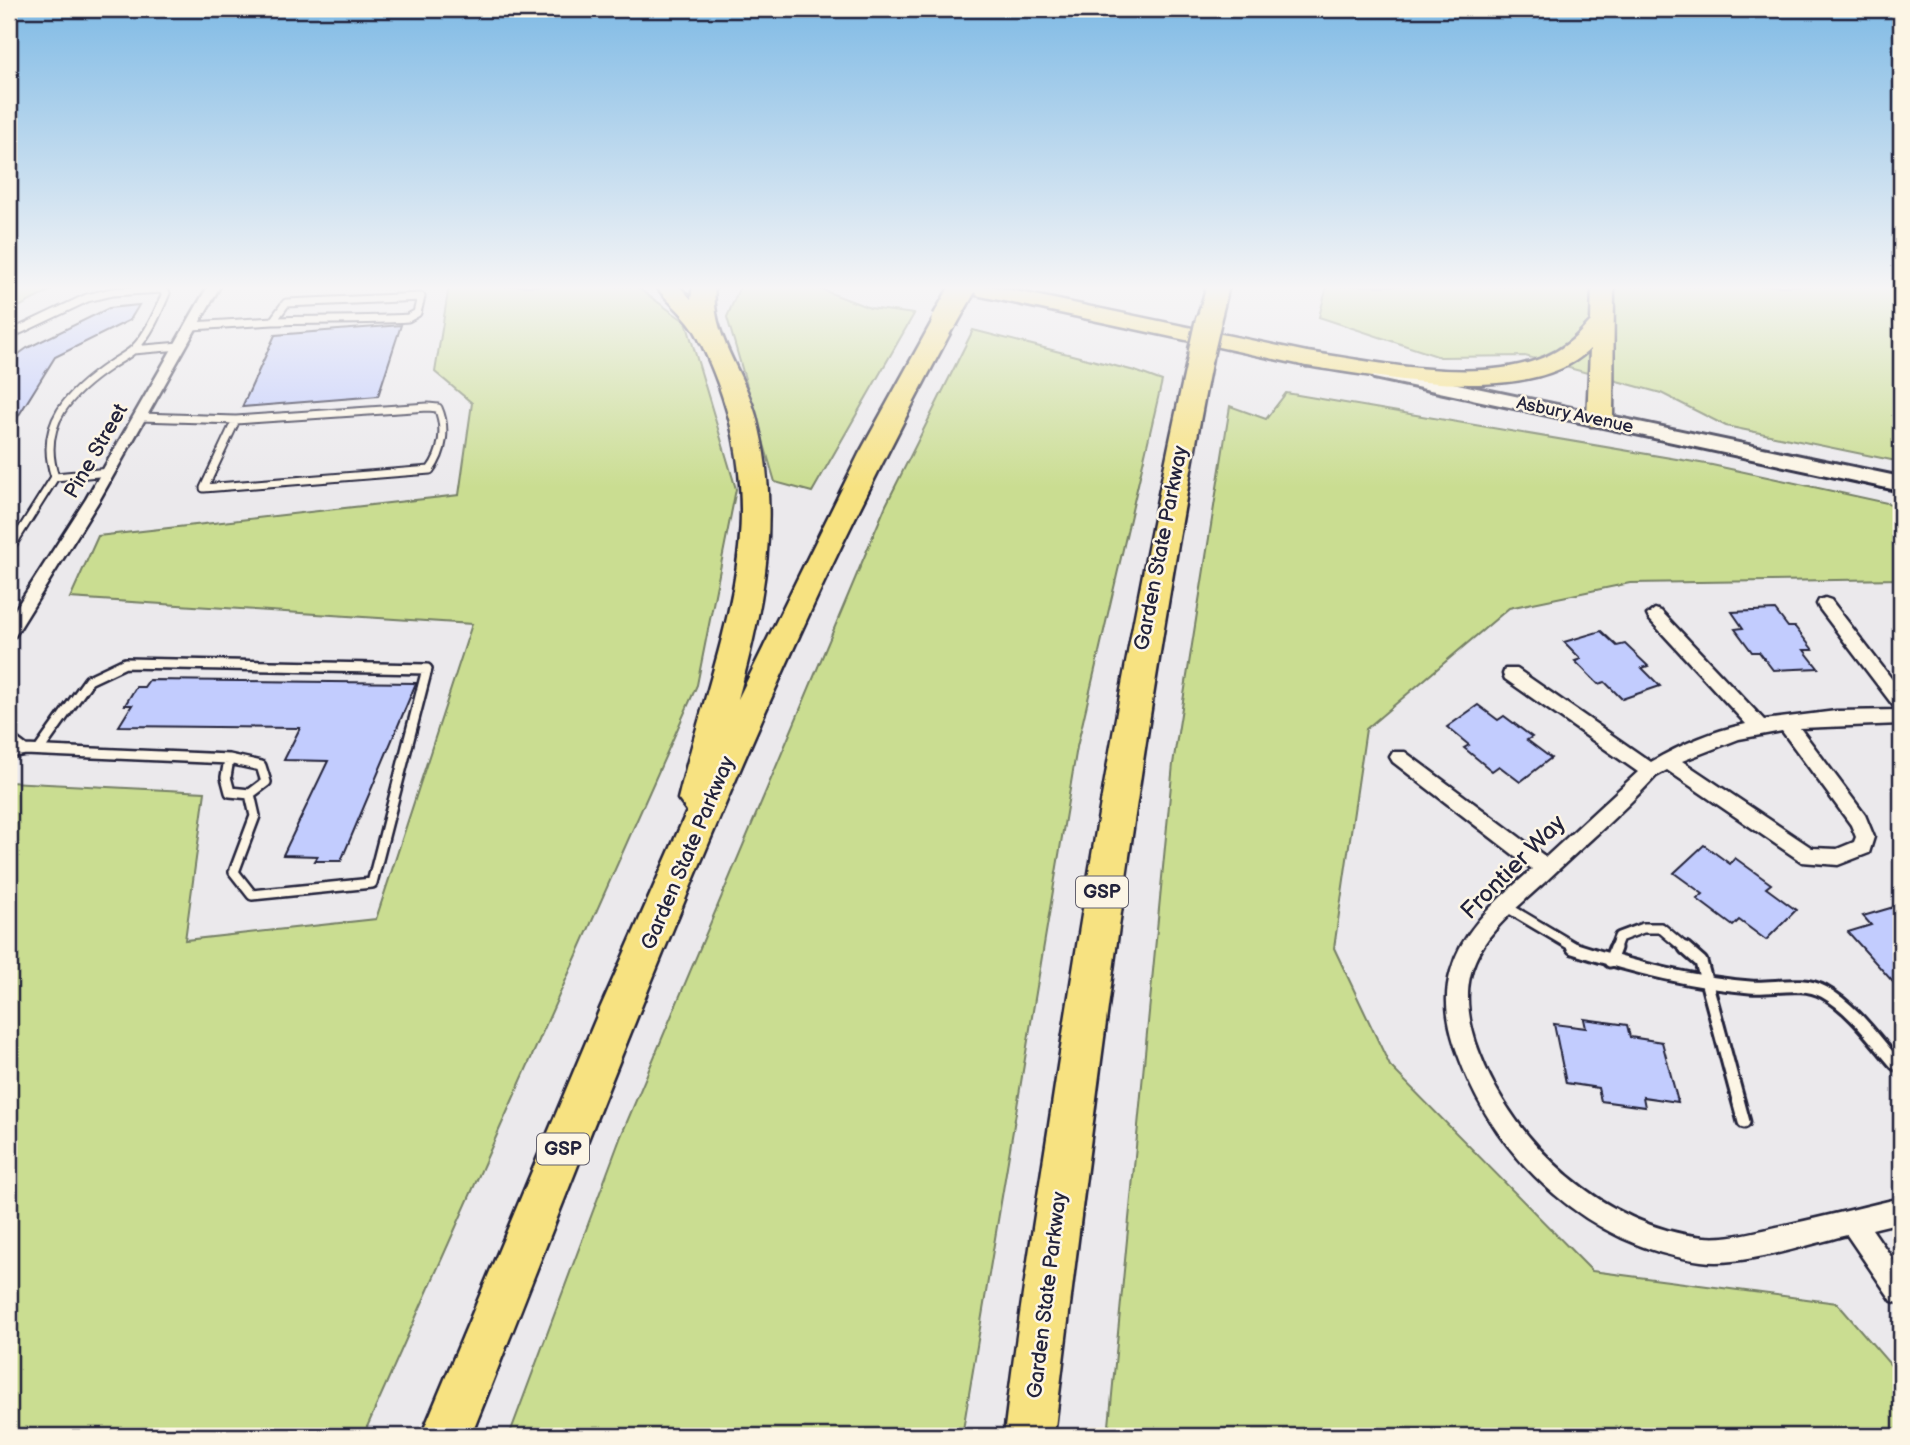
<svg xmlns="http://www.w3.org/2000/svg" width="1910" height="1445" font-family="'Balsamiq Sans',sans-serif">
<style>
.green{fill:#cadd91;stroke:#768066;stroke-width:2}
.building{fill:#c2ccfe;stroke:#22223b;stroke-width:2}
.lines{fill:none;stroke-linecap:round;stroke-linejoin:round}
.service-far2-casing{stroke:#22223b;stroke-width:11}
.service-far1-casing{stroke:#22223b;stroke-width:14}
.service-casing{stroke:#22223b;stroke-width:17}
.minor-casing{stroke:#22223b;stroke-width:5}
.secondary-casing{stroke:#22223b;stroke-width:6}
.primary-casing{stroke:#22223b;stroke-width:5}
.motorway-casing{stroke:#22223b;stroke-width:5}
.service-far2{stroke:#fcf5e5;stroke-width:7}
.service-far1{stroke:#fcf5e5;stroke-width:9}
.service{stroke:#fcf5e5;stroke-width:11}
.minor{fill:#fcf5e5;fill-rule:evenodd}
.secondary{fill:#fcf5e5;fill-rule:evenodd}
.primary{fill:#f7e281;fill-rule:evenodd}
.motorway{fill:#f7e281;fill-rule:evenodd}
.motorway-bridge-casing{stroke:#22223b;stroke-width:30;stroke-linecap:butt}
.motorway-bridge{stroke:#f7e281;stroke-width:25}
.labels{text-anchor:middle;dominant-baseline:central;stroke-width:5;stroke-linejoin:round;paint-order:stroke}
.far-street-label{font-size:18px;fill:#22223b;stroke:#fcf5e5}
.shield{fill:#fcf5e5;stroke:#63616e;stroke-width:2}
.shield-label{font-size:19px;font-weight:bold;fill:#22223b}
.street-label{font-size:21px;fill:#22223b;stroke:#fcf5e5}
.near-street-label{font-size:24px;fill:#22223b;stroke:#fcf5e5}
</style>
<rect width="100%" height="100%" fill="#ebe9ec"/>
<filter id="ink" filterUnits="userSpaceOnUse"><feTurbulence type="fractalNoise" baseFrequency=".0143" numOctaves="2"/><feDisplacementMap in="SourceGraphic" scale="14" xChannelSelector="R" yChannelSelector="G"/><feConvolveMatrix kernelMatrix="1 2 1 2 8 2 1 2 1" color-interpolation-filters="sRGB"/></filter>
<g filter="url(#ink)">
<path class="green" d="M9,286H59L9,312Z
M449,286H635L686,322L736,489L697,685L363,1436H9V782L205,792L185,940L376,919L472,624L70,598L98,536L459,495L472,403L435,372Z
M740,286H812L870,308L914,314L812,492L775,482L727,317Z
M1327,286H1901V462L1726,426L1661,393L1525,356L1440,357L1319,317Z
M973,330L1135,371L1162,381L1077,747L962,1436H509L621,1136L886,505Z
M1286,393L1712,465L1901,506V579L1630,583L1509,608L1366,729L1334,948L1390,1066L1592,1271L1837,1303L1901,1377V1436H1108L1173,764L1230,406L1266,419Z"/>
<path class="building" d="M139,305L130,320L55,357L9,431V361L27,348L109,308Z
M401,325L378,396L242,407L275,335Z
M1775,610L1788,627H1795L1813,650H1804L1818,668L1773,670L1759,652H1752L1735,629L1743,628L1732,612Z
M1601,631L1617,646L1625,644L1648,666L1642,668L1660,686L1622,699L1605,682L1598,684L1575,661L1581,659L1564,642Z
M149,680L416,683L341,861H315L318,856L283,855L328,761L284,760L300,728L119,726L132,705H125L136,687H144Z
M1478,705L1498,720L1504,716L1532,737L1527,740L1551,758L1520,782L1499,766L1492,771L1464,748L1469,745L1447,727Z
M1704,845L1730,864L1735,858L1771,884L1766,888L1796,910L1766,940L1739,920L1733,926L1697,899L1703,894L1674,873Z
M1894,907L1901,915V991L1848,932L1871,925L1863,916Z
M1584,1019L1627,1025L1630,1037L1662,1042L1678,1102L1643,1097L1645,1107L1601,1101L1598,1088L1566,1083L1554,1024L1586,1028Z"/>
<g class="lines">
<g class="service-far2-casing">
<path id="service-far2" d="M421,297L417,313L408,318C362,321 319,319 273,321L286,303Z
M192,326L273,321
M9,335L87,298L112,292L161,289L166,293C158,312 149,334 134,349C128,355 119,359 112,364C70,392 37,424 55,477L9,550
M133,350L180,346
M428,407L438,408C447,428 443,453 430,470L204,488L236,420Z
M140,417L236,420
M55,477L109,472"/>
</g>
<g class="service-far1-casing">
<path id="service-far1" d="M9,738L25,750L9,753
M25,750L229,759
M39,750L89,680L125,663L427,669L372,883L252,895L234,872L255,816L250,794
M229,759L261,766L266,782L250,794L230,792L226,777Z
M1505,906L1579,950
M1614,950L1619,937L1643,928H1661L1687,950"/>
</g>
<g class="service-casing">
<path id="service" d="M1573,948C1631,967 1689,982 1750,987C1774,989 1802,980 1824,992C1853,1008 1875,1040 1896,1064
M1685,948L1701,962L1744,1122
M1610,961L1615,948"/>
</g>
<g class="minor-casing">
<path id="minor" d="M208,286H220L100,499L15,636L9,638V619L86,499Z
M1825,598L1831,600L1901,691V710L1895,708L1819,608L1817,604L1819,600Z
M1655,609L1661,611L1764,720L1836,711L1901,710V724L1800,728L1865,815L1874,837L1869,853L1838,865L1802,862L1667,770L1656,776C1621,814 1582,847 1545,882C1520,905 1488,930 1475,961C1462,991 1469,1026 1480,1054C1514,1144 1606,1228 1704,1237C1727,1239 1750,1233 1772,1228C1815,1219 1858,1208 1901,1198V1222L1872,1229L1901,1271V1304L1892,1301L1847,1235C1807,1245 1740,1267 1701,1261C1591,1247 1497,1161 1460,1060C1449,1031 1442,1001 1451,971C1462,928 1500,898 1532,869L1393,762L1390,757L1393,752H1405L1546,857L1638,772L1505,679L1503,674L1505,669H1517L1651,762C1680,745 1712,731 1746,724L1649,619L1647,615ZM1782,731L1851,825L1856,837L1854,842L1837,849L1812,848L1682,761L1739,739Z"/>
</g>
<g class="secondary-casing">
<path id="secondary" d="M1381,368L1901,477V491L1374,378L1371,374Z"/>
</g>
<g class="primary-casing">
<path id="primary" d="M952,286H991L1307,352L1318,359L1307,366L962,292Z"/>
</g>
<g class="motorway-casing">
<path id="motorway" d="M656,286H679L691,299L693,286H715C710,335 744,371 756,416C782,513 764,605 738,699L859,454L933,320L937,315H953L957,320C909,410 862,501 819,593C691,869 583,1154 471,1436H421L599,1011L687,811L678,799C721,623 785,513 697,335C688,316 668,303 656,286Z
M1207,286H1229L1220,322L1216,327H1200L1196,322Z
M1592,286H1614L1613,420L1609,426H1591L1587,420L1590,349C1531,408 1381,377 1307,366L1298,364L1295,359L1298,354L1307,352C1379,362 1505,392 1567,344C1576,338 1583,329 1591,321Z
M1201,346L1210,348L1213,353C1143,712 1098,1073 1054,1436H1004C1016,1332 1033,1228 1049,1125C1088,866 1132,609 1189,353L1192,348Z"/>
</g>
<use href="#service-far2" class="service-far2"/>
<use href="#service-far1" class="service-far1"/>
<use href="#service" class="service"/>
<use href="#minor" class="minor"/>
<use href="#secondary" class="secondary"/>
<use href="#primary" class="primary"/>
<use href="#motorway" class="motorway"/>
<g class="motorway-bridge-casing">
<path id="motorway-bridge" d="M945,320L964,286
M1201,353L1208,322"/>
</g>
<use href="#motorway-bridge" class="motorway-bridge"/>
</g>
</g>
<linearGradient id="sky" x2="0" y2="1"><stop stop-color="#7fbae5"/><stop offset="0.59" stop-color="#f6f5f6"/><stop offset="1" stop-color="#f6f5f6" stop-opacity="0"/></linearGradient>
<rect width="1910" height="488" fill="url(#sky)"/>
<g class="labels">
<g class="far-street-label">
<text transform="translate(1575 415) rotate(12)">Asbury Avenue</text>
</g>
<g class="shield">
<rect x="1076" y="876.5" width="52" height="31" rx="5"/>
<rect x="537" y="1133.5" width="52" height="31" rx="5"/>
</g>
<g class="shield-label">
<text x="1102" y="892">GSP</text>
<text x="563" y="1149">GSP</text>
</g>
<g class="street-label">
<text transform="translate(96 451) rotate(-60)">Pine Street</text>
<text transform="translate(1161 548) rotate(-79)">Garden State Parkway</text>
<text transform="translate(688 853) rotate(-67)">Garden State Parkway</text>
<text transform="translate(1047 1295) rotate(-83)">Garden State Parkway</text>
</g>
<g class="near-street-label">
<text transform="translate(1513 867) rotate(-45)">Frontier Way</text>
</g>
</g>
<rect width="1910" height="1445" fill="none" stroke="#fcf5e5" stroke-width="35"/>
<rect x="18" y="18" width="1875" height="1410" fill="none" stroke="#22223b" stroke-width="2.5" filter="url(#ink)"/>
</svg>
